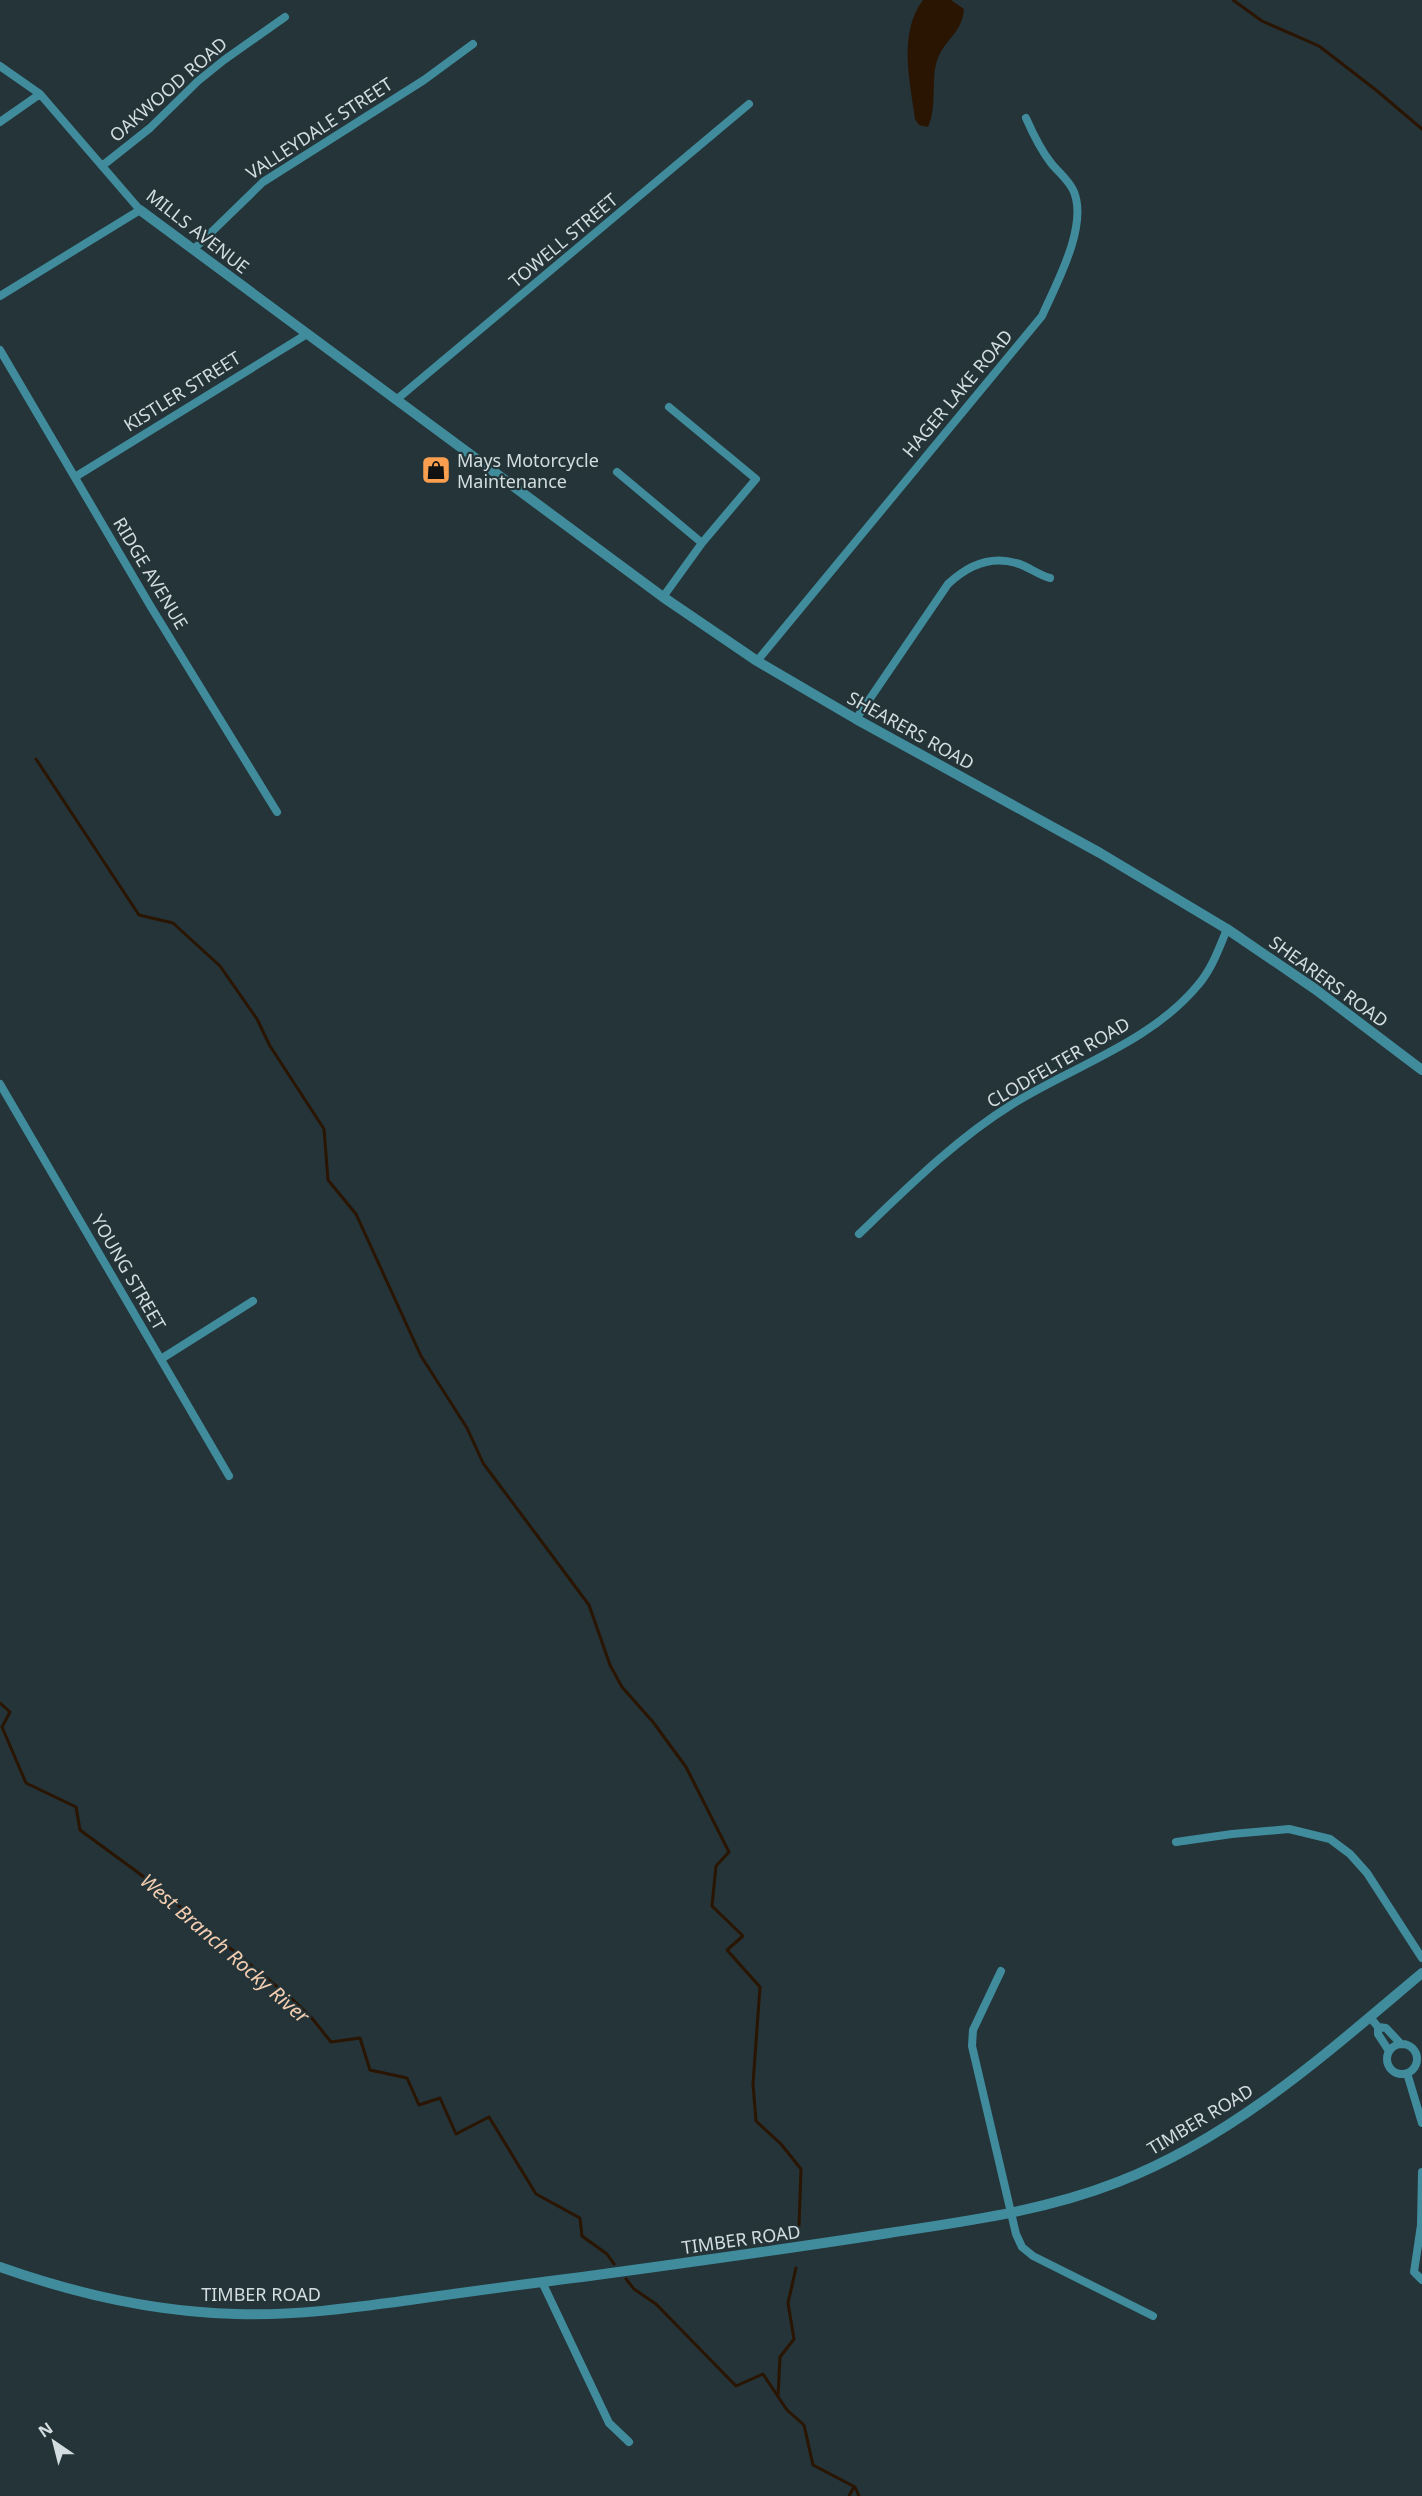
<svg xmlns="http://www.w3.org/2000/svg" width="1422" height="2496" font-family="'Noto Sans',sans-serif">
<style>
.water{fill:#2a1503}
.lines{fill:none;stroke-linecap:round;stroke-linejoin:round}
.stream{stroke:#2a1503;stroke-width:3}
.minor{stroke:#408c9d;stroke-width:8}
.tertiary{stroke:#408c9d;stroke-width:10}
.labels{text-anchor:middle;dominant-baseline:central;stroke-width:4.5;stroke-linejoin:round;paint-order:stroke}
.street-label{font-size:18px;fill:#d3dddf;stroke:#243438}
.poi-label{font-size:18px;fill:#d3dddf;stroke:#243438;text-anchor:start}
.water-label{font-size:20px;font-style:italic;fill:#f4ceb1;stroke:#243438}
</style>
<rect width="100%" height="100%" fill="#243438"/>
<path class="water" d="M923,0H951L964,9C962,33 947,37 938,58C930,77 938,105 928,127L919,125L915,119C910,81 898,33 923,0Z"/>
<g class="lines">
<path class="stream" d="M1233,0L1262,21L1319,46L1376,90L1422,129
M36,759L139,915L173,923L220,966L257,1019L270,1046L324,1129L328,1180L356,1214L421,1356L467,1428L483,1463L589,1605L610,1665L622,1687L653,1722L686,1767L729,1852L716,1866L712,1906L743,1936L727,1950L760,1987L753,2084L756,2121L781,2144L801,2169L799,2226
M0,1703L10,1712L2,1727L26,1783L76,1807L80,1830L140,1874L292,1999L311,2017L331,2042L360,2038L370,2070L407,2078L419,2105L440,2098L456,2134L489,2117L536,2194L580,2218L582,2236L607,2254L614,2264
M626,2279L634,2289L656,2304L736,2386L763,2374L787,2410L804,2425L813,2465L855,2487L859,2496
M778,2397L780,2357L794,2339L788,2303L796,2268
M849,2496L854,2487"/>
<path class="minor" d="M0,66L40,94L140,210L0,296
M0,122L40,94
M102,166L150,128L198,81L224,60L285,17
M193,250L263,182L424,80L473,44
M0,350L151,607L277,812
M396,400L749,104
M617,472L702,543
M75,477L307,334
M663,597L702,543L756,479L669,407
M757,661L1042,316C1056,284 1088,227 1074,192C1069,180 1059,173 1051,163C1040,149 1033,134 1026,118
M856,719L948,584C967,566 989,555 1016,563C1028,566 1038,575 1050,578
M0,1084L229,1476
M859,1234C907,1188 955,1140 1011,1105C1073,1066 1150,1043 1198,985C1212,969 1219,948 1227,929
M161,1359L253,1301
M1176,1842L1232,1834L1289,1829L1330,1839L1350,1854L1367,1873L1422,1958
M1001,1971L973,2030L972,2046L1016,2234L1022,2247L1033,2256L1153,2316
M1370,2017L1378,2027V2034L1389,2051
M1378,2027L1386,2028L1401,2044
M1387 2059a15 15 0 1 1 30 0a15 15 0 1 1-30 0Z
M1407,2073L1422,2123
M1422,2172L1421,2225L1414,2272L1422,2280
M542,2282L609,2423L629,2442"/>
<path class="tertiary" d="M140,210L663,597L757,661L856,719L1100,853L1227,929L1315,989L1422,1070
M0,2267C76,2294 155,2312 236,2314C295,2316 352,2308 410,2300C467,2292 525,2284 582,2277C685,2263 787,2249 889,2233C967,2221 1044,2211 1118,2182C1234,2137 1328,2052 1422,1973"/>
</g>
<defs>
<g id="shop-square" transform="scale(1.5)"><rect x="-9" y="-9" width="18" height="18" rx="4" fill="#fa9f4f" stroke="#243438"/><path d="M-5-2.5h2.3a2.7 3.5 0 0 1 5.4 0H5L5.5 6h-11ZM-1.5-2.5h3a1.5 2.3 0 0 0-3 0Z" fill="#111"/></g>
</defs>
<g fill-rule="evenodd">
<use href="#shop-square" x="436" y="470"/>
</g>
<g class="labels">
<g class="street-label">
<text transform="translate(168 89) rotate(-41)">OAKWOOD ROAD</text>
<text transform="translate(319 128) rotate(-33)">VALLEYDALE STREET</text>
<text transform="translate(198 231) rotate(38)">MILLS AVENUE</text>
<text transform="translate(563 240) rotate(-40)">TOWELL STREET</text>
<text transform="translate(182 391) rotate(-32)">KISTLER STREET</text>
<text transform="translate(957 393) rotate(-50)">HAGER LAKE ROAD</text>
<text transform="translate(151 573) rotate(59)">RIDGE AVENUE</text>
<text transform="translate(911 730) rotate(29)">SHEARERS ROAD</text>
<text transform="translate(1329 981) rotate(36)">SHEARERS ROAD</text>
<text transform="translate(1058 1062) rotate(-30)">CLODFELTER ROAD</text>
<text transform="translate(129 1272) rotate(60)">YOUNG STREET</text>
<text transform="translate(1200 2119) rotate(-31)">TIMBER ROAD</text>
<text transform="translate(741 2239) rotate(-8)">TIMBER ROAD</text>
<text x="261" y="2294">TIMBER ROAD</text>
</g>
<g class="poi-label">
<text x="457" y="460">Mays Motorcycle<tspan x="457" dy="21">Maintenance</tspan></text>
</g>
<g class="water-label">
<text transform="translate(225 1948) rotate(41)">West Branch Rocky River</text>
</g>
</g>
<g transform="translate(54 2442) rotate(325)" stroke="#243438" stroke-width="4.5" paint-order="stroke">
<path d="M0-4.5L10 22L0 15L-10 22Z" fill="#d3dddf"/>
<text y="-9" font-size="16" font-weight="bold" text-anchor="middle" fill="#d3dddf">N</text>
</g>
</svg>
